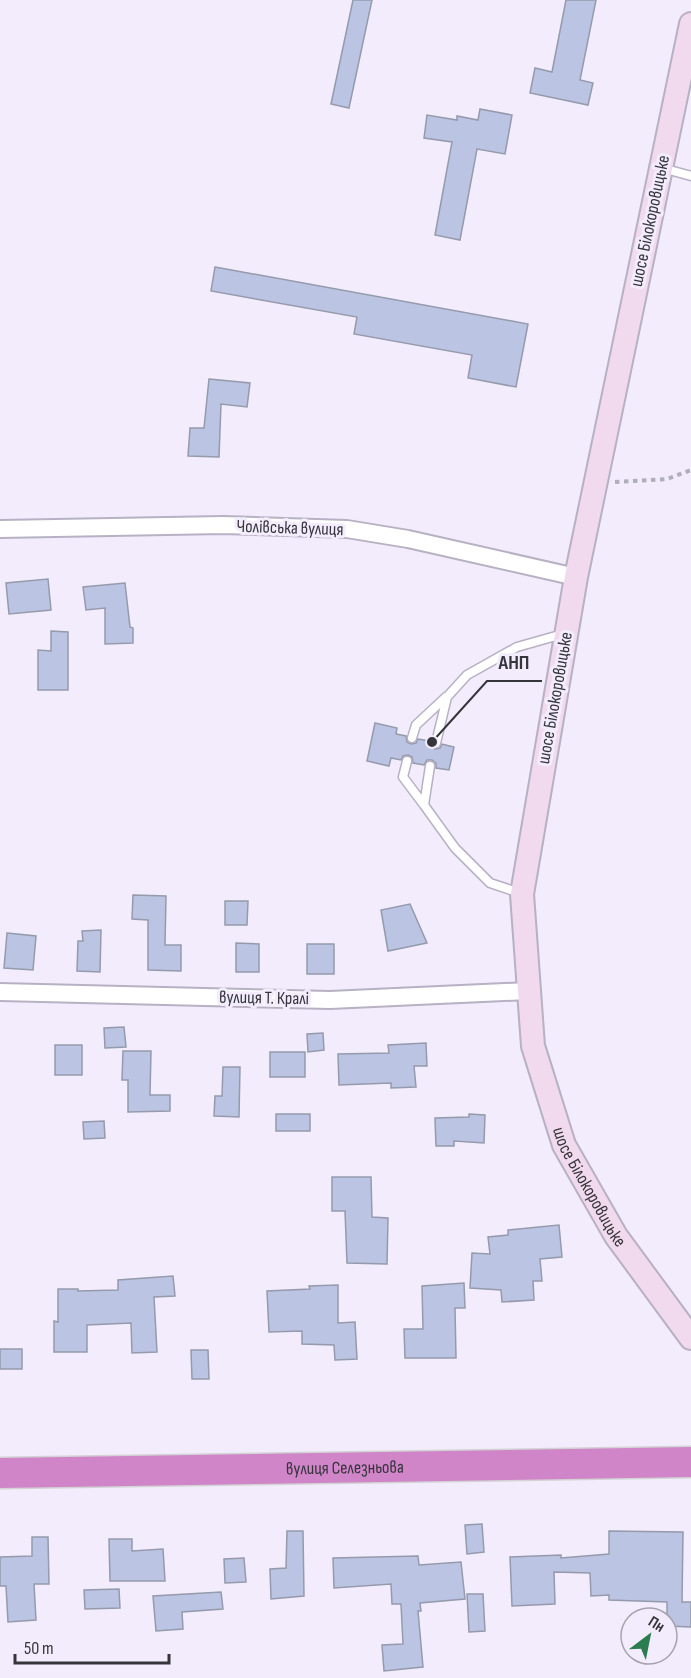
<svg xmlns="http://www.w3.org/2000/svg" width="691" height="1678" font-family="'Sofia Sans Condensed',sans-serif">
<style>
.building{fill:#bbc4e2;stroke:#959aac;stroke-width:1.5}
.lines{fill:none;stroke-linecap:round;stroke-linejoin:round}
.lane-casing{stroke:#b7b1c3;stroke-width:11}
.street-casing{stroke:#b7b1c3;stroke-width:20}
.secondary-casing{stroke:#b7b1c3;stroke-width:26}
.highway-casing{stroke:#d3d3d4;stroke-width:33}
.path{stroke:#b2adba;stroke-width:4;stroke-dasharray:4.5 4.5;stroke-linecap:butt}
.lane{stroke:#fff;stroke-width:8}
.street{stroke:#fff;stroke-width:16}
.secondary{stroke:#f1daee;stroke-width:22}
.highway{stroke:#cf85c8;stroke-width:30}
.labels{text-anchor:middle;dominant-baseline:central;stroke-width:6;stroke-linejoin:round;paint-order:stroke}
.street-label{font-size:18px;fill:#37353c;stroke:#f2ecfc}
.leader{fill:none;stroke:#37353c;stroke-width:2}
.callout-dot{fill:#37353c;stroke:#f2ecfc;stroke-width:2}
.callout-label{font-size:20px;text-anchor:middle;font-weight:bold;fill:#37353c;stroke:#f2ecfc;stroke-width:6;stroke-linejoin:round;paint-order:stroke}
</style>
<rect width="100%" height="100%" fill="#f2ecfc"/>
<path class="building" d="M353,0H372L349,108L331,104Z
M566,0H596L580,80L593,83L588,105L530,93L535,68L552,72Z
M480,109L512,115L505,154L477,149L460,240L435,235L452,142L424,138L427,115L457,120V116L478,120Z
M215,267L528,324L516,387L468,378L472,355L354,334L357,317L211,291Z
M209,379L250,383L247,407L221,404L219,457L188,456L190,428H204Z
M48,579L51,610L9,614L6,583Z
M125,583L130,627L133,628V643L105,644V608L86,610L83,587Z
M51,631L68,632V690H38V650L51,651Z
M375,723L397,728L396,734L406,736L407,742L411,744L416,743L418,739L430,741L431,747L435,749L440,748L442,744L454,747L449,770L436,768V763L432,760H427L424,765L413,763L412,757L408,755L403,756L401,760L391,758L389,766L367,761Z
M133,895L166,896L165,945H181V971L148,970V920L132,919Z
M225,901H248L247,925H225Z
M410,904L427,943L388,951L381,910Z
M101,930L100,972L77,971L78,941H83L82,931Z
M7,933L36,936L33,970L4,968Z
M236,943L259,944V972H236Z
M307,944H334V974H307Z
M124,1027L126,1047L105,1048L104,1028Z
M323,1033L324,1050L308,1052L307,1034Z
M426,1043L427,1066H414L416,1087L391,1088V1083L339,1085L338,1054L389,1053L388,1045Z
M55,1045H82V1075H55Z
M123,1051H151L150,1095H170V1111L128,1112V1080H122Z
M270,1052H305V1077H270Z
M223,1067H240L239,1117L214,1116L215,1096H222Z
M276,1114H310V1131H276Z
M469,1114L485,1115L484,1143L454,1141V1146H436L435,1118L469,1117Z
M104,1121L105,1138L84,1139L83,1122Z
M332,1177H371L372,1217L388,1218L387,1264L347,1263L345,1211H332Z
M559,1225L562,1257L540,1259L542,1281H533L534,1300L502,1302L501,1290L470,1288L472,1253L490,1254L488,1237L508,1235V1230Z
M173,1276L175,1296L154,1297L157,1352L132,1353L131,1323L87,1325V1352H54V1321L58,1322V1289H78V1291L118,1290V1280Z
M464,1283L465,1308H455L456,1358H405L404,1329H423L422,1286Z
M338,1285V1323L355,1322L357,1359L335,1360L334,1345L302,1344V1331L269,1332L267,1291L310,1289L309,1286Z
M0,1349H22V1369H0Z
M191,1350H208L209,1379H192Z
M482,1524L484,1552L467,1554L465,1525Z
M287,1531H303L304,1596L271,1599L270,1569L286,1568Z
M609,1531L683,1532L682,1602H691V1627L667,1626V1602L609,1600V1595L591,1596L590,1573L554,1572L555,1604L512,1606L510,1557L561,1555V1558L609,1554Z
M32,1537H48L49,1584H34L36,1620L8,1622L6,1586H0V1557L32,1556Z
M109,1539H132V1551L163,1549L165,1581H110Z
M418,1556L419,1565L461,1562L465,1599L420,1603L421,1611H418L423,1667L384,1671L382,1645L403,1644L401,1604H392L391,1584L334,1588L333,1558Z
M244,1558L246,1582L225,1583L224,1559Z
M119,1589L120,1608L85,1609L84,1590Z
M221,1592L223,1609L182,1612L183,1629L156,1631L153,1596Z
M467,1594H483L485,1631L469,1632Z"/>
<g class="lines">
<g class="lane-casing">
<path id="lane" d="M662,168L691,176
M412,738L416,725L446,697
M436,743L447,697L467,675L517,647L563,634
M407,761L403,777L424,805
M430,766L424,805L455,848L490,883L520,893"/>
</g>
<g class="street-casing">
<path id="street" d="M0,529L223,525L347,529L408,539L576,577
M0,992L330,1000L528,991"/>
</g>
<g class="secondary-casing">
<g id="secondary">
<path id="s1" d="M691,24L576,577L522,894L533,1046L564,1145L616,1236L691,1338"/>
</g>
</g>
<g class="highway-casing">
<g id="highway">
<path id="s2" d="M0,1473L691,1462"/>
</g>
</g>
<path class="path" d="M615,482L667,479L691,470"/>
<use href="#lane" class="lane"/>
<use href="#street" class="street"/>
<use href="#secondary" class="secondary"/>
<use href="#highway" class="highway"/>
</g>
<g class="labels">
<g class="street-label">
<text transform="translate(650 221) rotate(-78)">шосе Білокоровицьке</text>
<text transform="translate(290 528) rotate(2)">Чолівська вулиця</text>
<text transform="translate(555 698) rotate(-80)">шосе Білокоровицьке</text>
<text transform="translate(264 998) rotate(1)">вулиця Т. Кралі</text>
<text stroke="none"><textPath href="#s1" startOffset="1191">шосе Білокоровицьке</textPath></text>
<text stroke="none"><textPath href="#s2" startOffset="345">вулиця Селезньова</textPath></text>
</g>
</g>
<path class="leader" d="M432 742L487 681H542"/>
<circle class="callout-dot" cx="432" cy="742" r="6"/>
<g class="callout-label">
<text x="514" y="669">АНП</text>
</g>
<g transform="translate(649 1636) rotate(32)"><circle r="28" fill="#f2ecfc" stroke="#a7a3af" stroke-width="1.5"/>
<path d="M0-4.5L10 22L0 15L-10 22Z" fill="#2b7c4e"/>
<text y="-9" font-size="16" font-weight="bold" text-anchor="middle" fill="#37353c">Пн</text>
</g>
<path d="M15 1654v9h154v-9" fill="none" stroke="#37353c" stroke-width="3"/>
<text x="24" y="1654" font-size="18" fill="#37353c" stroke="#f2ecfc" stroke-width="4.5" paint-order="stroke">50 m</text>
</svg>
